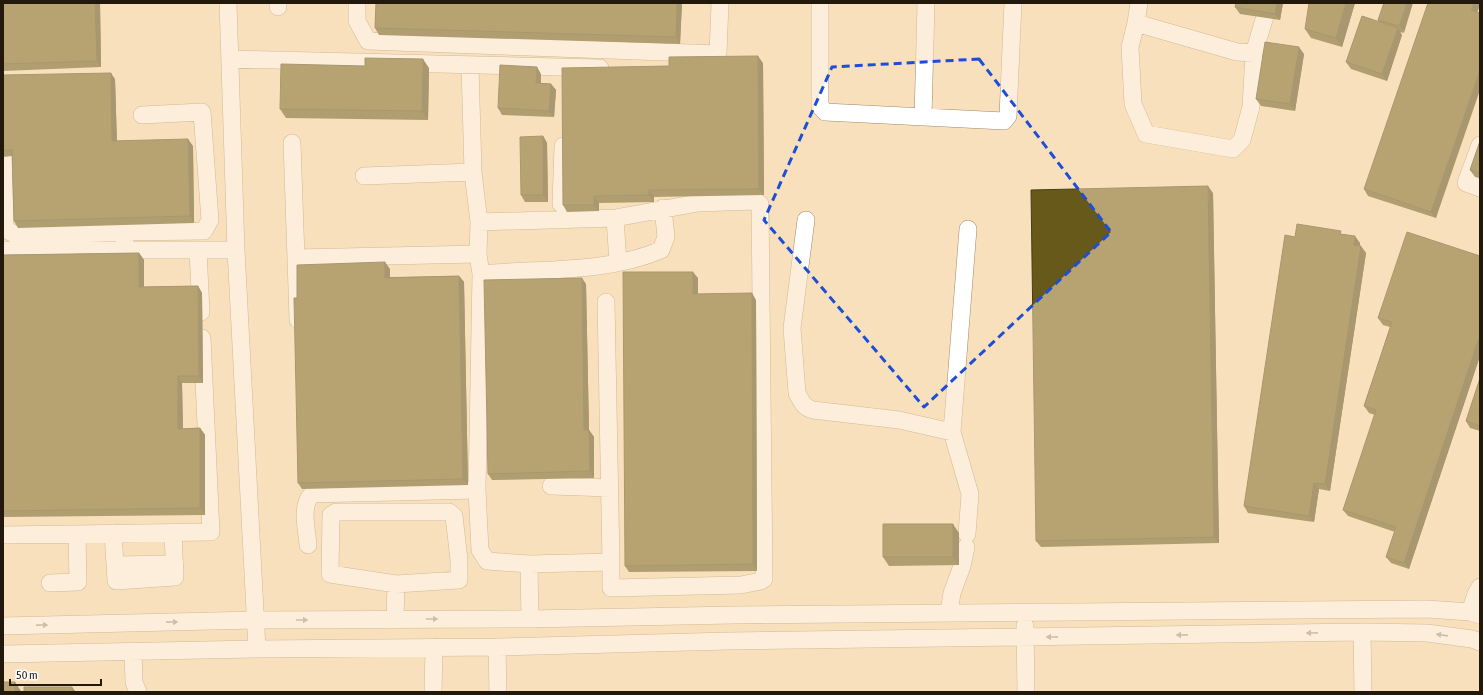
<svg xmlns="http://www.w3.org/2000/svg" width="1483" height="695" font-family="'Asap Condensed',sans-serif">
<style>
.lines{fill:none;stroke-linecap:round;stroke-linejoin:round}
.minor-casing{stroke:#a08967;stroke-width:18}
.minor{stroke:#fff;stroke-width:17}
.wall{fill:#584d16}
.shaded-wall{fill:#473e12}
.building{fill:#665919;stroke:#473e12}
.oneway{fill:#9c9892}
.marked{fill:none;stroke:#1d4ed8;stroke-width:3;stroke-dasharray:8 5;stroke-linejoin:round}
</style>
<rect width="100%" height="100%" fill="#f9e0bc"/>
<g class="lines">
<g class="minor-casing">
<path id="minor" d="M228,3L236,250L257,649
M357,3V21L368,41L718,54L720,3
M820,3V106L825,112L1004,121L1008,116L1013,3
M278,7V3
M1136,23L1139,3
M1254,53L1237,52L1136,23L1130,47L1133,104L1146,134L1233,149L1242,140L1251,107L1254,53L1269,3
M230,59L600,68
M923,117L926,3
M292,143L296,258
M3,144L5,221V229L16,235L125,232
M1480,145L1466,183L1480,188
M364,176L473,172
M561,204L563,146
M615,218L618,263
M806,220L792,328L797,393C801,401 804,408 813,410L899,420L952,432L970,494L967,534
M479,222L615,218L698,203L755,201L760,204L764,579L761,581L741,585L611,588V562
M3,250H236
M124,250L125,232L204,231L210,220L202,112L142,115
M198,250L201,312
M478,254L481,274L477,490L480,550L487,561L529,564
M481,274C541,268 604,274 661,250L666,237L663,208
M298,320L296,258L478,254L479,222L473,172L470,65
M952,432L968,229
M551,486L610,488
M113,533L116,581L175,577L173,533
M3,535L211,532L202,338
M308,545C307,529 300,507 312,494L477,490
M115,565L175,564
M50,583L78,582L77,534
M1470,612L1476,594L1480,587
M949,613L952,593L962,566L966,547
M395,619L396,584L459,580V560L454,516L449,512H336L331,515L330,574L396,584
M530,619L529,564L611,562L606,302
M3,626L255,620L530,619L733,615L1427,609L1470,612L1480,615
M1025,626L1026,692
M1362,632L1363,692
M497,647L498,692
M133,651L134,682L138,692
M3,654L257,649L497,647L729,641L1362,632L1427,633L1472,639L1480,642
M433,692L434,647"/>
</g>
<use href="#minor" class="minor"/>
</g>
<path class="wall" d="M3,3H100L101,67L3,71Z
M376,3H682L680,44L379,35L375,28Z
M1236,3H1283L1280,20L1240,14L1235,7Z
M1355,3L1342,47L1311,38L1305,29Z
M1384,3L1404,33L1400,32L1402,35L1387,81L1351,69L1346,62L1380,23L1378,20Z
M1478,12L1436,218L1368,196L1364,189Z
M1304,54L1295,111L1261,106L1256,99Z
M763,63L764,195L654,197V202L599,203V211L567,212L563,205L669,66Z
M429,68L428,120L286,118L280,109Z
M541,74V83L551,84L556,90L554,117L502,115L498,108Z
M3,75L115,79L117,141L193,146L194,223L18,228L14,221L12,156L3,157Z
M543,136L547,143L548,202H525L521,195Z
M1480,141V178L1475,177L1470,170Z
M1213,193L1219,543L1041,547L1036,541Z
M1344,234L1360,243L1359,246L1366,253L1330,491L1319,489L1314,522L1248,513L1244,506L1295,237Z
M139,253L144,260V287L198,286L202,293L203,383H182L183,429L200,428L205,435V515L3,517V255Z
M1480,256V356L1409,569L1391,563L1386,557L1395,532L1348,516L1343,510L1375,415L1369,413L1364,406L1390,327L1383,325L1378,318Z
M390,269V277L459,276L464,282L468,485L302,489L298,483L297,298Z
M698,278V294L756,300L757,571L629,572L625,566Z
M586,284L589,430L594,437V478L492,480L488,474Z
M1480,378V431L1470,428L1466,421Z
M959,533V565L889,566L883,557Z"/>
<path class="shaded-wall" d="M95,3H100L101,67L97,61Z
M677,3H682L680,44L676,37Z
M1277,3H1283L1280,20L1275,14Z
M1346,3H1355L1342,47L1336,38Z
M1407,3H1413L1404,33L1399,26Z
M1474,3H1480V5L1476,16L1471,10Z
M1398,28L1402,35L1387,81L1382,74Z
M1299,47L1304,54L1295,111L1290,104Z
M758,56L763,63L764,195L759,189Z
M423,59L429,68L428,120L422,111Z
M537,67L541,74L540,90L536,83Z
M1480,70V90L1436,218L1431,212Z
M111,73L115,79L117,148L112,141Z
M551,84L556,90L554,117L549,111Z
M543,136L547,143L548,202L543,195Z
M188,139L193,146L194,223L190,216Z
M1208,186L1213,193L1219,543L1214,537Z
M649,190L654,197V202L649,195Z
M594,196L599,203V211L594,205Z
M1355,236L1360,243L1359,252L1354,245Z
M1361,246L1366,253L1330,491L1325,484Z
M139,253L144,260V294L139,287Z
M385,262L390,269V284L385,278Z
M693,272L698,278V301L693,294Z
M459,276L464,282L468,485L463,479Z
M582,278L586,284L589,430L594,437V478L590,471L584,430Z
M198,286L202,293L203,383L199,376Z
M752,293L756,300L757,571L753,564Z
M1480,335V356L1409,569L1404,563Z
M178,376L182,383L183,435L178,429Z
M200,428L205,435V515L200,508Z
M1314,483L1319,489L1314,522L1309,516Z
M953,524L959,533V565L953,557Z
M15,682L21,691V692H15Z
M72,687L76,692H72Z"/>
<path class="building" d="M3,3H95L97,61L3,64Z
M376,3H677L676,37L375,28Z
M1236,3H1277L1275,14L1235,7Z
M1309,3H1346L1336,38L1305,29Z
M1384,3H1407L1399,26L1378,20Z
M1428,3H1474L1471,10L1480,13V70L1431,212L1364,189Z
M1362,16L1398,28L1382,74L1346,62Z
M1265,42L1299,47L1290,104L1256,99Z
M758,56L759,189L649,190V195L594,196V205H563L562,68L669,66V57Z
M365,58L423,59L422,111L280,109L281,64L365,66Z
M500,65L537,67L536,83L551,84L549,111L498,108Z
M111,73L112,141L188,139L190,216L14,221L12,150H3V75Z
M543,136V195H521L520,137Z
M1480,141V173L1470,170Z
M1208,186L1214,537L1036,541L1031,190Z
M1297,224L1341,231L1340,234L1355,236L1354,245L1361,246L1325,484L1314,483L1309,516L1244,506L1285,235L1295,237Z
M1407,232L1480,256V335L1404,563L1386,557L1396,527L1343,510L1376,410L1364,406L1392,322L1378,318Z
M139,253V287L198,286L199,376H178V429L200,428V508L3,511V255Z
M385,262V278L459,276L463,479L298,483L294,298H297V265Z
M623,272H693V294L752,293L753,564L625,566Z
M582,278L584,430H589L590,471L488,474L484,280Z
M1480,378V426L1466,421Z
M883,524H953V557H883Z
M3,682H15V692H3Z
M24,687H72V692H24Z"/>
<defs><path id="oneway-solid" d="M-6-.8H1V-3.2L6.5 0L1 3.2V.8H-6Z"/></defs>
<g class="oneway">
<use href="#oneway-solid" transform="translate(432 619)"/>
<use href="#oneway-solid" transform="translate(302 620)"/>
<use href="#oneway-solid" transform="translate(172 622) rotate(-1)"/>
<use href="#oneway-solid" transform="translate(42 625) rotate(-1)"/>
<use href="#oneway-solid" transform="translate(1312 633) rotate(179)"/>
<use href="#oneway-solid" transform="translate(1182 635) rotate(179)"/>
<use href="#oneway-solid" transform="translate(1442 635) rotate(-172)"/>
<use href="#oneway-solid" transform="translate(1052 637) rotate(179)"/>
</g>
<path d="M0 0H1483V695H0ZM979,59L1111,232L924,407L764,220L832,67Z" fill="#f9e0bc" fill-opacity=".55" fill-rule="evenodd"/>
<path class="marked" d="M979,59L1111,232L924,407L764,220L832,67Z"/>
<rect width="1483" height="695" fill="none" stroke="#22190c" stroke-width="8"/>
<path d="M10 679v6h91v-6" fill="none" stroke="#22190c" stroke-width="2"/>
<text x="16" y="679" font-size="12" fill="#22190c" stroke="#ffffff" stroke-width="3" paint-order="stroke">50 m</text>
</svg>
